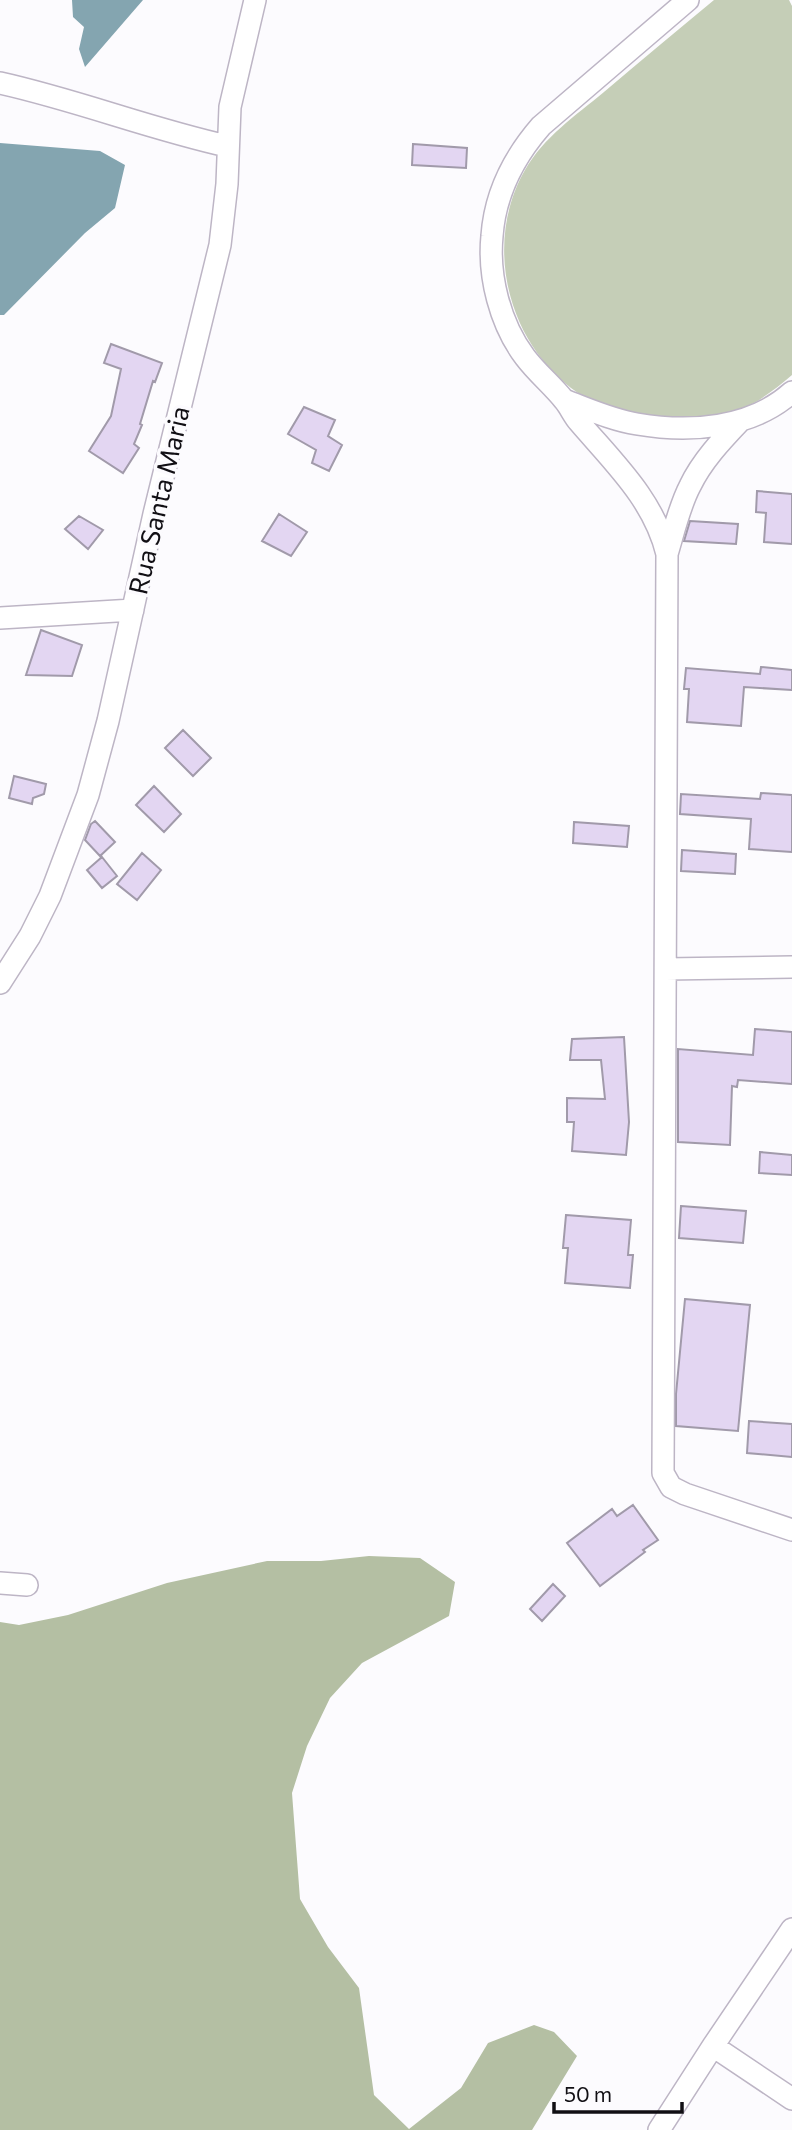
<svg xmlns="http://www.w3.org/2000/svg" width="792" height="2130" font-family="Commissioner,sans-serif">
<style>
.green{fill:#c5ceb7}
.forest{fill:#b4bfa3}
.water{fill:#84a5b0}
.building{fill:#e3d6f2;stroke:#a19aaa;stroke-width:2}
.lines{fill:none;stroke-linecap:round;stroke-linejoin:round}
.minor-casing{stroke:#bdb5c5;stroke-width:24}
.minor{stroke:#fff;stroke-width:21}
.labels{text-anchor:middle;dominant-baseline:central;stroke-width:7;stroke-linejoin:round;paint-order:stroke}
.street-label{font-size:26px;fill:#110f14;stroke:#fcfbfe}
</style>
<rect width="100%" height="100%" fill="#fcfbfe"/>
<path class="green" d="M714,0H789L792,6V375C771,393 747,411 719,417C709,419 698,419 687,419C677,420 665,423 655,422C645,420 635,415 625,412C615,409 604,407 595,403C512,361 479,250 525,170C544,137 575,116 604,92C640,61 677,31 714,0Z"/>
<path class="forest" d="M369,1556L420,1558L455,1582L449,1616L362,1663L330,1698L307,1746L292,1793L300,1899L328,1947L359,1988L374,2095L409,2129L461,2088L488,2043L534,2025L554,2032L577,2056L532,2130H0V1622L19,1625L68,1615L167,1583L267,1561H321Z"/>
<path class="water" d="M72,0H143L85,67L79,49L84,27L73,17Z
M0,143L100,151L125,165L115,208L85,233L4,315H0Z"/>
<path class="building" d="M413,144L467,148L466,168L412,165Z
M111,344L162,363L155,382L153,381L140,424L142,425L134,444L139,448L123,473L89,451L111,416L121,369L104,363Z
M304,407L335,420L328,436L342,445L329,471L312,463L316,450L288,434Z
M757,491L792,494V544L764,542L766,513L756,512Z
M279,514L307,532L291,556L262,541Z
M79,516L103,530L88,549L65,529Z
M690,521L738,524L736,544L684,541Z
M41,630L82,645L72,676L26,675Z
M761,667L792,670V690L744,687L741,726L687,722L689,689H684L686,668L760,674Z
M183,730L211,758L193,776L165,748Z
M14,776L46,784L44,794L33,798L32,804L9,798Z
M154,786L181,814L164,832L136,805Z
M761,793L792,795V852L749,849L751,819L680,814L681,794L760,799Z
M95,821L115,842L100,856L85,840L91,824Z
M574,822L629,826L627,847L573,843Z
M682,850L736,854L735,874L681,871Z
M142,853L161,870L137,900L117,884Z
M102,857L117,876L102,888L87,870Z
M755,1029L792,1032V1084L738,1080L737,1087L732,1086L730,1145L678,1142V1049L753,1055Z
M624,1037L629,1122L626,1155L572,1151L574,1122H567V1098L605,1099L601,1060H570L572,1039Z
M760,1152L792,1155V1175L759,1173Z
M681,1206L746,1211L743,1243L679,1238Z
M566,1215L631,1220L628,1255H633L630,1288L565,1283L568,1248H563Z
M685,1299L750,1305L738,1431L676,1426V1394Z
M749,1421L792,1424V1457L747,1453Z
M633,1505L658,1540L643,1550L645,1552L600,1586L567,1543L612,1509L617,1516Z
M553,1584L565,1596L542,1621L530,1609Z"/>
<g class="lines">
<g class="minor-casing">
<path id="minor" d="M688,0L541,126C514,157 495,194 492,236C488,276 500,324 525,357C537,373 552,385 564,400C570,407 573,415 579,422C614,463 654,500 667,554L663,1473L671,1487L685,1494L792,1530
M0,83C77,100 150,129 227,146
M564,400C588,409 612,420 637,424C689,433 751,429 792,392
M667,554C674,531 679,507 690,486C702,461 721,441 740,421
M0,618L133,610
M666,969L792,967
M0,983L30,936L50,896L88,795L108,721L154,514L220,245L227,184L230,107L255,0
M0,1583L27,1585
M713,2046L792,2099
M659,2130L713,2046L792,1929"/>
</g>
<use href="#minor" class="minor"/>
</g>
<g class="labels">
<g class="street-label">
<text transform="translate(158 500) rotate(-77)">Rua Santa Maria</text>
</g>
</g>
<path d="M554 2102v10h128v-10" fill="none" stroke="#110f14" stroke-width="3.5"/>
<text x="564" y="2102" font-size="21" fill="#110f14" stroke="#fcfbfe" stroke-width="5" paint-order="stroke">50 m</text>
</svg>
